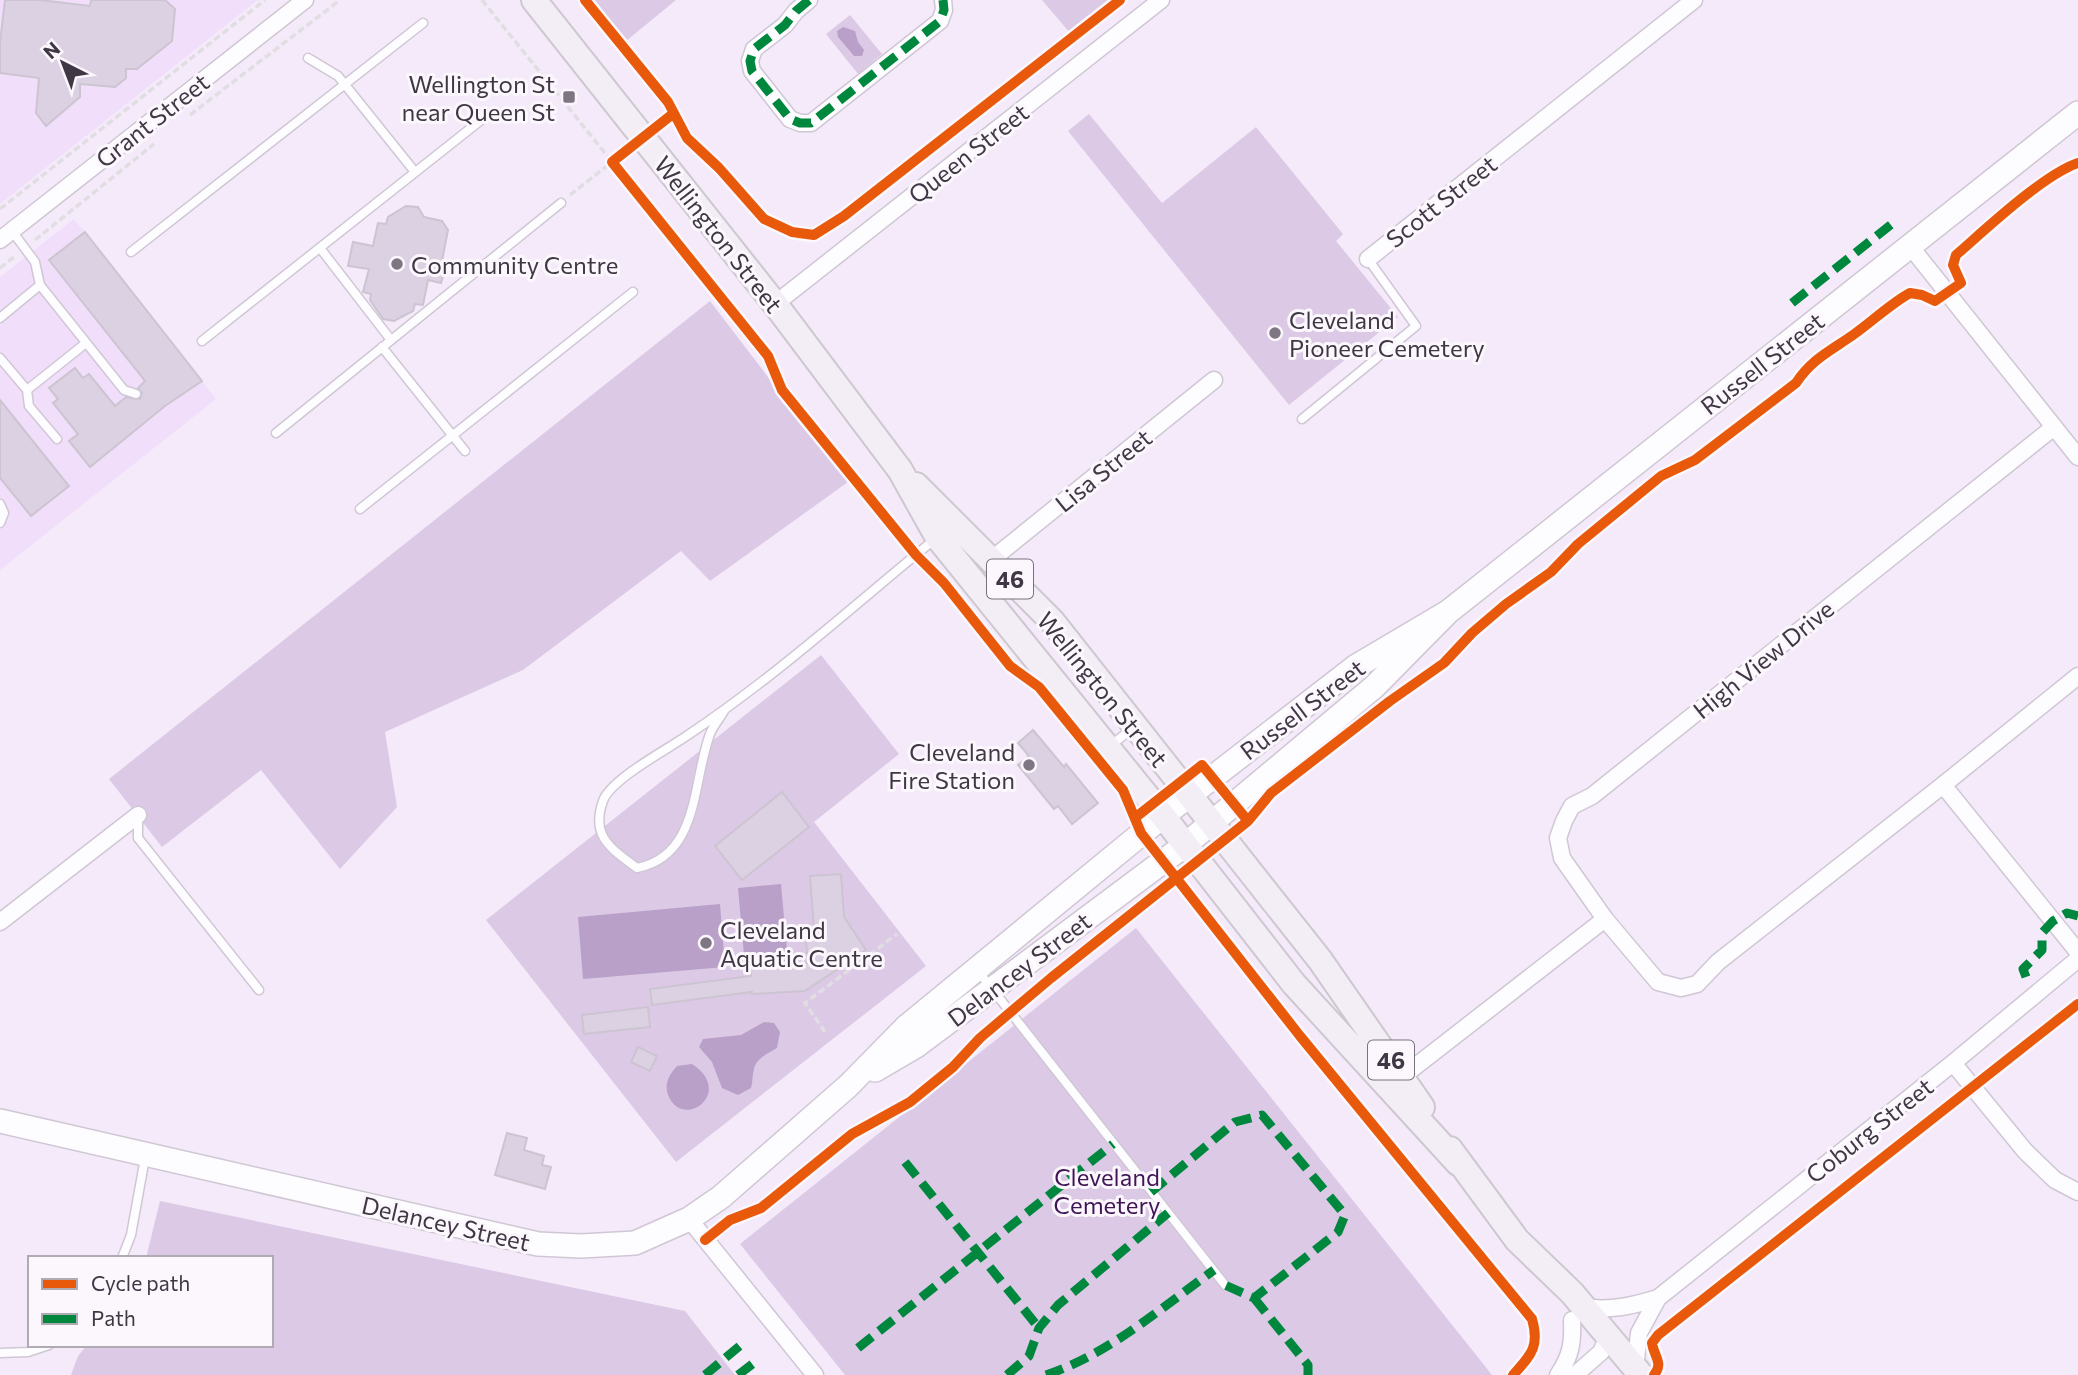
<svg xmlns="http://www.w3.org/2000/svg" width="2078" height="1375" font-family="Commissioner,sans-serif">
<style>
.built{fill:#f1defb}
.green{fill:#dcc9e6}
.water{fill:#b9a0c8}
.building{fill:#dcd1e2;stroke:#ccc4d1;stroke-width:2}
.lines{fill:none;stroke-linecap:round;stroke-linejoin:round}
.lane-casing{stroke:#d0c7d5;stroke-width:11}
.street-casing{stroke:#d0c7d5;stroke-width:19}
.secondary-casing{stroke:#d0c7d5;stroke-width:26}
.primary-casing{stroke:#cdc8d0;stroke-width:28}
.path{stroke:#e0dee2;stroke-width:3.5;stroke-dasharray:7 3.5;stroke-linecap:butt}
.lane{stroke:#fdfcfe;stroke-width:8}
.street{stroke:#fdfcfe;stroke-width:16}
.secondary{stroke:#fdfcfe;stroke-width:23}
.primary{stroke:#f3eef6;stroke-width:24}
.quiet{stroke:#00873e;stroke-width:9;stroke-dasharray:18 9;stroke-linecap:butt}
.cycleway-casing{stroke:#fbf7fd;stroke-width:15}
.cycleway{stroke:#e8590c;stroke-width:10}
.poi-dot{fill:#7f7684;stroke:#fbf7fd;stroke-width:2.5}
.labels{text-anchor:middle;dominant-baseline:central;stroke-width:6;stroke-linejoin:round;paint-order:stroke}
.shield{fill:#fbf7fd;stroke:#78717c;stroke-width:2}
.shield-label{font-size:23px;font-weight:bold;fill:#403745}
.poi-label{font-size:24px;fill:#403745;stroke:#fbf7fd;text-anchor:start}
.street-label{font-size:24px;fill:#403745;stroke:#fbf7fd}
.park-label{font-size:24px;fill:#401555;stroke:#fbf7fd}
</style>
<rect width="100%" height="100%" fill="#f4eaf9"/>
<path class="built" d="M0,0H258L0,204Z
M74,219L216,399L0,570V277Z"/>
<path class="green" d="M594,0H676L626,41Z
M1042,0H1112L1070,33Z
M850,15L882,54L858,74L826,34Z
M1089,114L1162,203L1256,127L1343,234L1336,241L1398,317L1289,405L1068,131Z
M710,301L848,482L710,581L681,551L523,670L385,732L397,807L340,869L261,770L162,847L109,779Z
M821,655L899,754L814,822L926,966L676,1162L486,920Z
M1136,928L1492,1375H845L740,1244Z
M160,1201L685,1311L735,1375H71L78,1356L87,1345H271V1258H146Z"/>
<path class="water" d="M843,27L855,31L858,42L864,50L862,56H854L838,37L837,31Z
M781,884L788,962L745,966L738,888Z
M720,904L725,967L583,979L578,917Z
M764,1022L774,1023L780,1032L777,1048C769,1053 756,1058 754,1069C752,1075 753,1081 751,1088L738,1095L722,1088L712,1062L699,1047L703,1039L741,1035Z
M692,1064C735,1092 684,1130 669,1097C663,1085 669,1075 677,1066Z"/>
<path class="building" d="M5,0H40L90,6L91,0H165L175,9L172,41L137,69H126V78L115,87L80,84V97L46,126L36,113L39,78L0,73V43Z
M406,206L418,207L424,217L442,221L448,230L442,261L447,262L441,283L428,280L423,305L415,304L413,311L394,321L383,319L370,300L371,294L363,292L369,269L348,266L353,242L373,246L378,223L386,224L388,217Z
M85,232L202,381L165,406L90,467L69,441L78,434L53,403L58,399L49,388L75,368L83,378L89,374L115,406L126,397L140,399L142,393L138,388L145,381L49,260Z
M0,400L69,486L31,516L0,478Z
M1033,730L1064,767L1066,764L1098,803L1072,824L1058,806L1054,809L1018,765L1029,756L1018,743Z
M782,792L809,827L742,880L715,846Z
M841,874L844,917L866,950L805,991L752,994V992L652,1005L650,989L751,976L750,967L808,963L805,930L814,929L810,876Z
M648,1007L650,1027L584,1034L582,1015Z
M638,1047L657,1056L650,1071L631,1062Z
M507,1133L527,1138L524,1150L544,1156L542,1165L551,1167L545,1189L495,1175Z"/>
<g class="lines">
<g class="lane-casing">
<path id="lane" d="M308,58L338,76L415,172
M12,231L35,262L40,285L124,390L136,394
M320,248L391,340
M131,252L423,23
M0,318L40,285
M202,341L490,113
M382,347L465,451
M0,358L27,390L29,406L57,439
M27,390L86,343
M1302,419L1416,326L1368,259
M276,433L561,203
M0,504L4,513L0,523
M360,509L633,292
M724,711C720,718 713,726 710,734C692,782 700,855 637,868C612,849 590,837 603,801C610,780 666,750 685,737C774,678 853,606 935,539
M1110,746L1133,728
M138,815V838L259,990
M978,971L1225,1285
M122,1258L131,1235L145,1158
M0,1353L28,1352L49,1345"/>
</g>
<g class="street-casing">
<path id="street" d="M809,0L796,11L785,25L754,49L750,61L752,71L790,119L800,123H811L940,21L944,10L943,0
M0,240L305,0
M1910,246L2078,457
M1368,259L1694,0
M775,304L1161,0
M991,560L1214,380
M2078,676L1943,785L2078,952
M1605,919L1658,982L1681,988L1697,984L1718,962L1943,785
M0,922L138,815
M1953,1063L2025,1151L2055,1180L2078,1192
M1403,1076L1605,919L1562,858L1558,838L1564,821L1572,806L1592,796L2054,427
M689,1219L815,1375
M1584,1307C1610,1311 1632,1306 1658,1298
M1635,1368L1639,1333L1658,1298L1953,1063L2078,959
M1558,1375C1571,1356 1573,1343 1572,1320
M1575,1375L1601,1352L1608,1337"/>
</g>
<g class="secondary-casing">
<path id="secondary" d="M875,1070L916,1046L1185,845L1374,687L1448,612L2078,113
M0,1121L538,1244L581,1246L635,1243L689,1219L721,1197L848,1086L906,1027L1163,816L1355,667L1448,612"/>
</g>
<g class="primary-casing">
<path id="primary" d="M534,0L775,304L900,470L938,538L1163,816L1294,984L1458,1163
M916,485L1052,621L1320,960L1422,1107
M1450,1149L1517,1240L1572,1293L1641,1375"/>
</g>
<path class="path" d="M482,0L768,356L782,390L908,546
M190,115L340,0
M570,195L612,162
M0,209L265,0
M35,240L154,144
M0,268L15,256
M925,565L945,584
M961,604L1016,670
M825,1032L805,1003L897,934"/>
<use href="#lane" class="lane"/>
<use href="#street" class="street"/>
<use href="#secondary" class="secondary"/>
<use href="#primary" class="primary"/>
<path class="quiet" d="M809,0L796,11L785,25L754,49L750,61L752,71L790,119L800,123H811L940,21L944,10L943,0
M1792,303L1893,223
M2026,977L2023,969L2042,950V933L2053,921L2067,913L2078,916
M905,1162L1039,1328
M1151,1192L1235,1122L1262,1115L1345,1215L1338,1232L1254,1298L1225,1285
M1254,1298L1308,1365V1375
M858,1348L1113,1144
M705,1375L742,1344
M738,1375L755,1362
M1007,1375L1029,1356L1039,1328L1058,1305L1168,1213
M1046,1375C1109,1354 1161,1308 1214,1270"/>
<g class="cycleway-casing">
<path id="cycleway" d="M585,0L668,102L687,138L719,168L764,219L792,232L814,235L844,216L1120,0
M674,113L612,162L768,356L782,390L916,555L944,583L1010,666L1039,687L1123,790L1141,833L1300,1036L1532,1319C1540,1347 1531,1355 1513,1375
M1248,821L1271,793L1390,701L1444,663L1472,633L1506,604L1551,572L1578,544L1661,476L1695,460L1796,383C1812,359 1830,351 1853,335C1873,321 1890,304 1910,293L1922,295L1935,301L1961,283L1953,265L1956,255C1986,229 2043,175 2078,163
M705,1240L730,1220L761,1208L852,1134L910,1102L953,1067L980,1038L1051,978L1248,821L1202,765L1136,817
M1654,1375C1664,1363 1654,1357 1652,1343L1658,1335L2078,1004"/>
</g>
<use href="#cycleway" class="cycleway"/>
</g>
<g class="poi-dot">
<rect x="562" y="90" width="14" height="14" rx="3.5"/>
<circle cx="397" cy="264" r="7"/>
<circle cx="1275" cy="333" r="7"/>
<circle cx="1029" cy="765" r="7"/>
<circle cx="706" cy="943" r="7"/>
</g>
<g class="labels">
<g class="shield">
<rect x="987" y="559.5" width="46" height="39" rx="5"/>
<rect x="1368" y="1040.5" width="46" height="39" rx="5"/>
</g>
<g class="shield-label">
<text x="1010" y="579">46</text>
<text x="1391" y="1060">46</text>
</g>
<g class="poi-label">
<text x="555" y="83" text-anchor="end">Wellington St<tspan x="555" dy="28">near Queen St</tspan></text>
<text x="411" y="264">Community Centre</text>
<text x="1289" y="319">Cleveland<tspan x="1289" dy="28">Pioneer Cemetery</tspan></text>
<text x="1015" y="751" text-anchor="end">Cleveland<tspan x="1015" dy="28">Fire Station</tspan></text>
<text x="720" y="929">Cleveland<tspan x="720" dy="28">Aquatic Centre</tspan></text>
</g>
<g class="street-label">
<text transform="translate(152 120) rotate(-38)">Grant Street</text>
<text transform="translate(968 153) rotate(-38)">Queen Street</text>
<text transform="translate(1441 201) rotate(-38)">Scott Street</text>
<text transform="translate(719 234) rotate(52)">Wellington Street</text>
<text transform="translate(1762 363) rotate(-38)">Russell Street</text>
<text transform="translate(1103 470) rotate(-39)">Lisa Street</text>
<text transform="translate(1763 659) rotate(-39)">High View Drive</text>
<text transform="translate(1103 689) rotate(51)">Wellington Street</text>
<text transform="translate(1302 709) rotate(-37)">Russell Street</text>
<text transform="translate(1019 969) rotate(-37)">Delancey Street</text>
<text transform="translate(1869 1130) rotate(-38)">Coburg Street</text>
<text transform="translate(446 1223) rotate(13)">Delancey Street</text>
</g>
<g class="park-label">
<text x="1107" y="1176">Cleveland<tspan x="1107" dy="28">Cemetery</tspan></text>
</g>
</g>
<rect x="28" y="1256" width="245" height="91" fill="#fbf7fd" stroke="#b0aab3" stroke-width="2"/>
<rect x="42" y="1279" width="35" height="10" fill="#e8590c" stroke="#b0aab3" stroke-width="2"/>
<text x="91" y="1291" font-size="21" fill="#403745">Cycle path</text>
<rect x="42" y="1314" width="35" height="10" fill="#00873e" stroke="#b0aab3" stroke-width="2"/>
<text x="91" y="1326" font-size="21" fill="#403745">Path</text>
<g transform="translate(63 63) rotate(318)" stroke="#fbf7fd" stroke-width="5" paint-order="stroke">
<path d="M0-5L12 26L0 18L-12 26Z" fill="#403745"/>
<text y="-10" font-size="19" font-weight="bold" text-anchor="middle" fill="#403745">N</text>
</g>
</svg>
